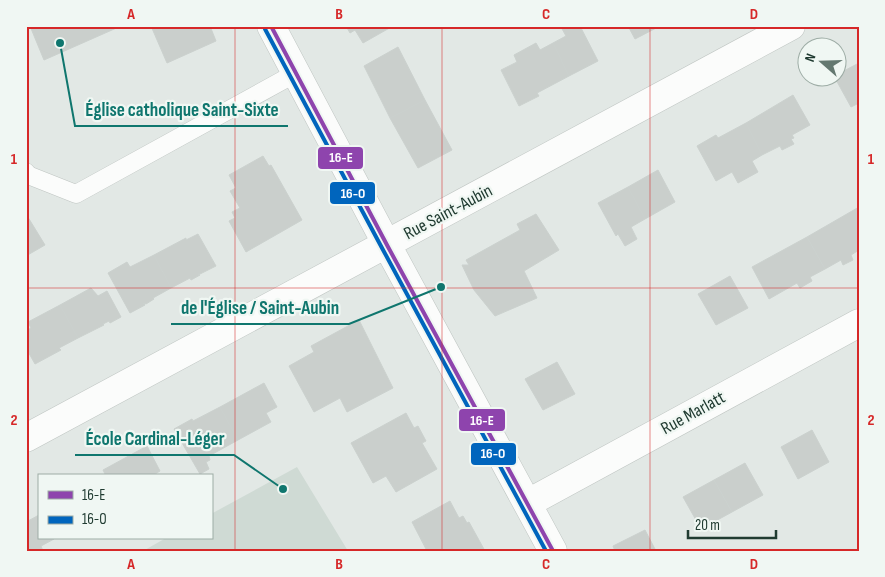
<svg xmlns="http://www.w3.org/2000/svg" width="885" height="577" font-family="'Sofia Sans Condensed',sans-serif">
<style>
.built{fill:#cfdad4}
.building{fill:#cacfcc;stroke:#cbd1ce}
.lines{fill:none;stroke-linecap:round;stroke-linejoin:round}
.lane-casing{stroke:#bfc5c2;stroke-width:19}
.street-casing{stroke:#bfc5c2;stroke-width:29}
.lane{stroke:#fbfcfb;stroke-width:18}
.street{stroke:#fbfcfb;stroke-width:28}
.bus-1-casing{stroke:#f0f7f3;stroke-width:8}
.bus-2-casing{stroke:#f0f7f3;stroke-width:8}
.bus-1{stroke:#8e44ad;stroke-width:4}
.bus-2{stroke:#0065bd;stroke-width:4}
.grid{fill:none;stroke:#d62828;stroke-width:1;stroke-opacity:0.55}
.labels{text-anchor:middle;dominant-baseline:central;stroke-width:4.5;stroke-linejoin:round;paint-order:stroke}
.street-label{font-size:18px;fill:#203b31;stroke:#f0f7f3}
.leader{fill:none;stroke:#0f766e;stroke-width:2}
.callout-dot{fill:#0f766e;stroke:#f0f7f3;stroke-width:2}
.callout-label{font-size:19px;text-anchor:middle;font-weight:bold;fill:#0f766e;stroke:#f0f7f3;stroke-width:4.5;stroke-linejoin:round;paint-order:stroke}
.line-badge{stroke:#f0f7f3;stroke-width:2}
.badge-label{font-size:14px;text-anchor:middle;font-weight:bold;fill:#fff}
.neatline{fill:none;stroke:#d62828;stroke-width:2}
.grid-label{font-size:16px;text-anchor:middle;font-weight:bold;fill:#d62828}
</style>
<rect width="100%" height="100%" fill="#e2e8e5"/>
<path class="built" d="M297,467L348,551H143L166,538H211V514Z"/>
<path class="building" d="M30,26H121L44,60Z
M151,26H210L216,41L167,63Z
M346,26H393L363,43L355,30L350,33Z
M580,26L598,61L569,76L553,43L566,36L561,27Z
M628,26H660L635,39Z
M536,43L540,50L553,43L569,76L537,93L539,96L519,106L501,70L517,62L514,55Z
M398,47L425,100L390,118L364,66Z
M859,63V103L851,107L835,78H838V74Z
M793,95L810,125L792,135L794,138L791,139L794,144L782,150L780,146L762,155L746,123Z
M425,100L452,150L418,168L390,118Z
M746,123L762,155L752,161L758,172L738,183L732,172L716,181L697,146L716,135L718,138Z
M263,156L269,166L271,165L302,220L246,252L229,221L235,218L232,212L240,208L230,191L236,188L229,175Z
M658,170L675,202L645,219L628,187Z
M628,187L645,219L631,227L637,239L625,246L618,234L616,236L598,203Z
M859,207V250L851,255L853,260L843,265L841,260L825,269L807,237Z
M26,214L45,245L26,256Z
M536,214L559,250L524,271L537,298L495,316L474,290L462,265H469L466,260L520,230L517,224Z
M198,234L216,266L200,274H198L200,275L191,280L190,278L171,288L154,255L186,238V240Z
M807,237L825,269L810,277L812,281L800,288L797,283L769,299L752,267Z
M154,255L171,288L153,298L154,299L146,304L143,303L145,305L130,313L108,273L127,262L130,267Z
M730,276L748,308L716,325L698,294Z
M91,288L98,296L107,291L121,317L110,323L109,321L103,324L104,325L78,338L60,305Z
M60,305L78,338L59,348L61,350L35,364L26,348V331L31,328L28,322Z
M359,320L393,388L347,412L340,398L314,412L289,366L314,352L311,346Z
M557,362L575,394L543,410L525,379Z
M264,383L277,407L266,413L271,422L238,440L220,407Z
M220,407L238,440L209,456L210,460L206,462L209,469L200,474L174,429L192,419L193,421Z
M406,413L414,428L418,426L426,441L422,443L437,469L396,492L386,476L373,483L351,443Z
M812,430L829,462L798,479L781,447Z
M147,446L160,471L152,476H106L103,470Z
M745,463L763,495L732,512L714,480Z
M714,480L732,512L701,529L683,497Z
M450,501L459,518L463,516L467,523L469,522L485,551H427L412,522Z
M39,515V538L54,539L41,546L43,551H26V518L28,521Z
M645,530L656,551H615L613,546Z"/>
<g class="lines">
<g class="lane-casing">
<path id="lane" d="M26,172L28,175L76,194L296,73"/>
</g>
<g class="street-casing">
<path id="street" d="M271,26L387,245L553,551
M26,438L791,26
M528,503L859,323"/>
</g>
<use href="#lane" class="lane"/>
<use href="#street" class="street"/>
<g class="bus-1-casing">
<path id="bus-1" d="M271,26L387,245L553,551"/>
</g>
<g class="bus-2-casing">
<path id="bus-2" d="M265,29L382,248L546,551"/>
</g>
<use href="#bus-1" class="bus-1"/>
<use href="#bus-2" class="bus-2"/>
</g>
<path class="grid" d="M235,26V551M442,26V551M650,26V551M26,288H859"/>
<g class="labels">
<g class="street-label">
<text transform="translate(448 212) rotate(-28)">Rue Saint-Aubin</text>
<text transform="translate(693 413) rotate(-29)">Rue Marlatt</text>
</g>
</g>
<path class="leader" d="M60 43L75 126H288M441 287L349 324H171M283 489L234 455H75"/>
<g class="callout-dot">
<circle cx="60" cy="43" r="5"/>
<circle cx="441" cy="287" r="5"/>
<circle cx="283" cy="489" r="5"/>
</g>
<g class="callout-label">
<text x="182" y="116">Église catholique Saint-Sixte</text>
<text x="260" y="314">de l'Église / Saint-Aubin</text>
<text x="155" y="445">École Cardinal-Léger</text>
</g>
<g class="line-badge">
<rect x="317" y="146" width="47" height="24" rx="5" fill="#8e44ad"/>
<rect x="329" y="181" width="47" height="24" rx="5" fill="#0065bd"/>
<rect x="458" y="408" width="48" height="24" rx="5" fill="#8e44ad"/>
<rect x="470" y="442" width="47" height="24" rx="5" fill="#0065bd"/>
</g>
<g class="badge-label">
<text x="341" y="162">16-E</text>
<text x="353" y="198">16-O</text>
<text x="482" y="425">16-E</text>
<text x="493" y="458">16-O</text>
</g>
<rect width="885" height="577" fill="none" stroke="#f0f7f3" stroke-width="55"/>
<rect x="38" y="474" width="175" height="65" fill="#f0f7f3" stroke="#9daca5"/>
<rect x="48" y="491" width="25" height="8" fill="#8e44ad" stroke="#9daca5"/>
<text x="82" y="500" font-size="15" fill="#203b31">16-E</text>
<rect x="48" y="516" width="25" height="8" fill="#0065bd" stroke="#9daca5"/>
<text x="82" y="524" font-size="15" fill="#203b31">16-O</text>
<g transform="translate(822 62) rotate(290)"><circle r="24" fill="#f0f7f3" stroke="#9daca5"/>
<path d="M0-4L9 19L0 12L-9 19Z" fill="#647870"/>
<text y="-8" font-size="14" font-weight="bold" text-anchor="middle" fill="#203b31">N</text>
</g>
<path d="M688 530v8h88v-8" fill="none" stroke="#203b31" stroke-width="2.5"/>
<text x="695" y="530" font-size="15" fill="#203b31" stroke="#f0f7f3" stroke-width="4" paint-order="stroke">20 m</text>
<rect x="28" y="28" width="830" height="522" class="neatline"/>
<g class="grid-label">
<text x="131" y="19">A</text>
<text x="339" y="19">B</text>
<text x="546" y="19">C</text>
<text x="754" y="19">D</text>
<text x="14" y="164">1</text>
<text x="871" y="164">1</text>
<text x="14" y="425">2</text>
<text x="871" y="425">2</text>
<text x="131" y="569">A</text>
<text x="339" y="569">B</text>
<text x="546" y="569">C</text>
<text x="754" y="569">D</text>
</g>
</svg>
